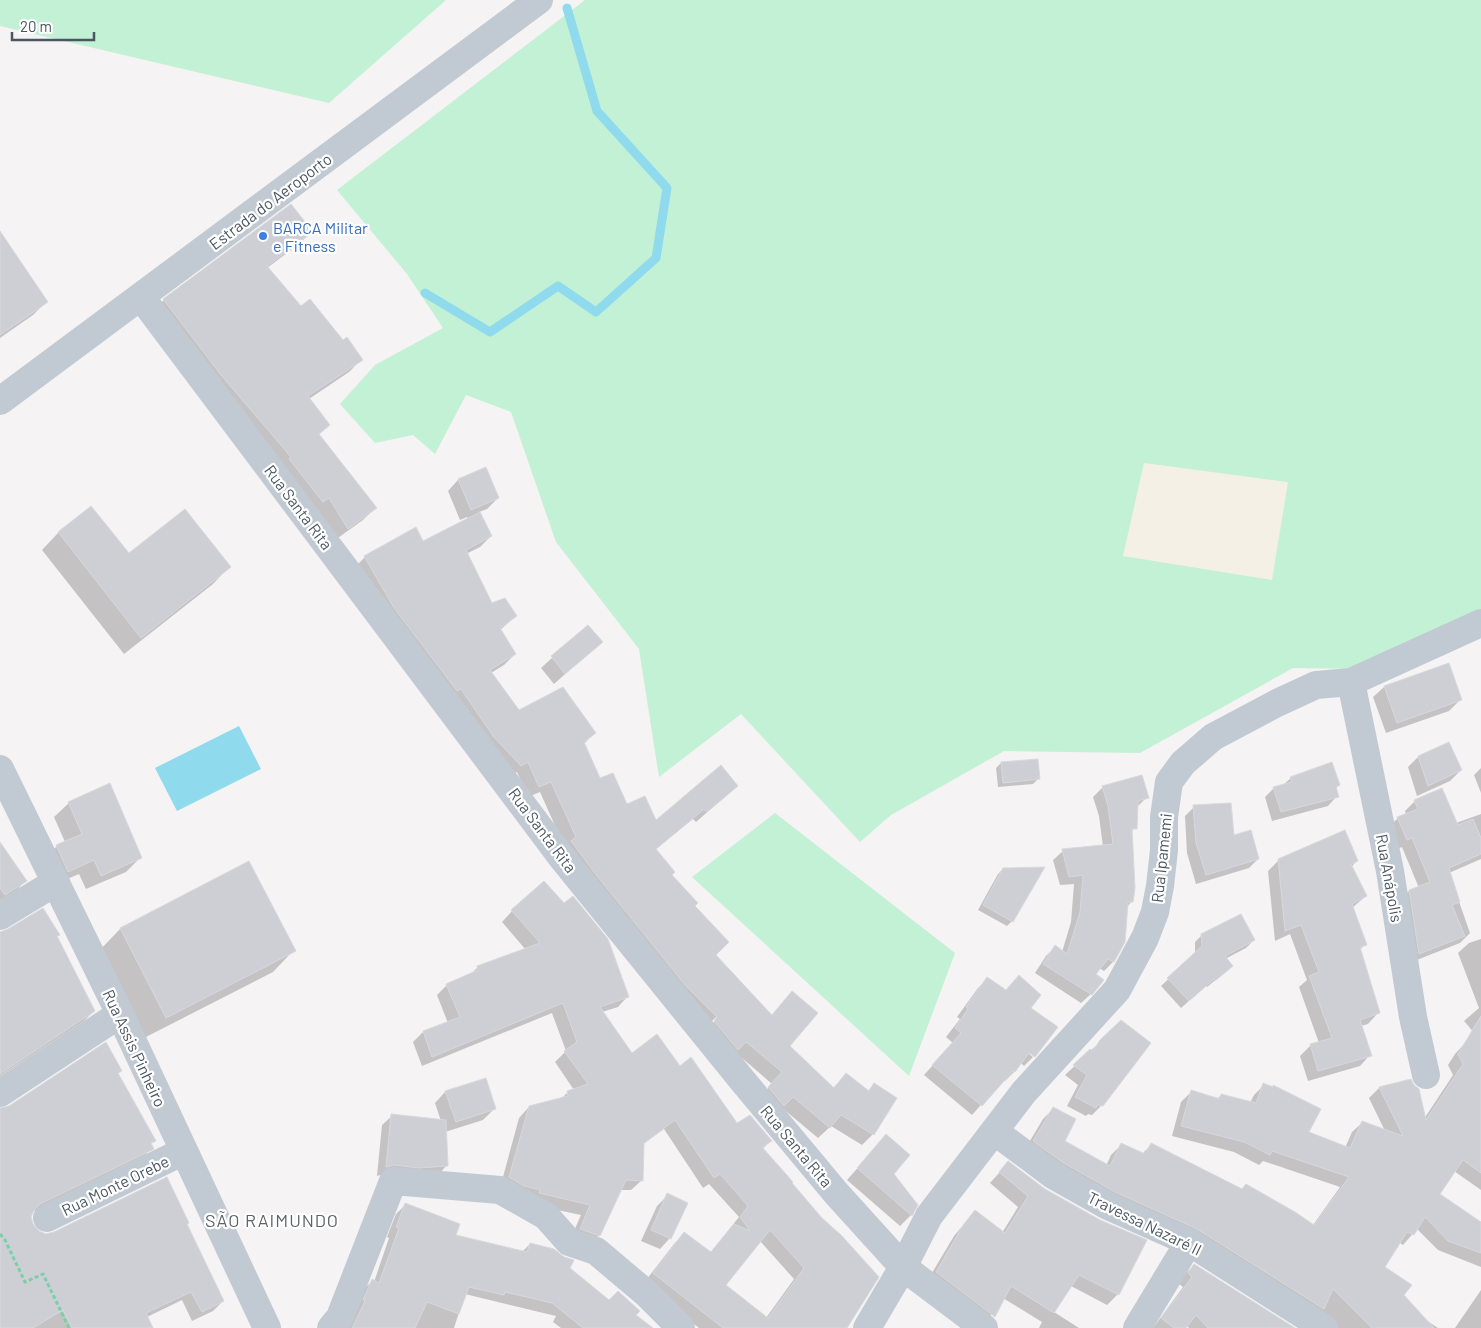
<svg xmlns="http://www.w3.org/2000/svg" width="1481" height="1328" font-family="Barlow,sans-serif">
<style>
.green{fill:#c3f1d5}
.sand{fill:#f5f0e5}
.water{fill:#90daee}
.shadow{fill:#0003;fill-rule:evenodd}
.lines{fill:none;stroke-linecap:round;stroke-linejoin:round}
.stream{stroke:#90daee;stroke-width:9}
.building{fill:#cdcfd5;stroke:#d7d9de;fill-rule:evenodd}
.path{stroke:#7ad0a6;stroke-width:3;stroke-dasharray:4 2.5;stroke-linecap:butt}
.minor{stroke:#c1cad2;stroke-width:28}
.shop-dot{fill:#3f7fe0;stroke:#fff;stroke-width:2}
.labels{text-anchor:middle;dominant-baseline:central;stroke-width:4.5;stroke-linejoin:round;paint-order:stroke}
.street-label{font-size:16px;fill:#4a5661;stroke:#fff}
.shop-label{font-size:16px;fill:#366cbe;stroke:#fff;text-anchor:start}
.neighbourhood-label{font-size:18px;letter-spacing:1px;fill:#5f6368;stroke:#fff}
</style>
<rect width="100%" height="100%" fill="#f5f3f3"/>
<path class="green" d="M0,0H446L329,103L0,26Z
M585,0H1481V611L1365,669L1293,668L1140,753L1004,751L891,815L860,842L741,714L659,777L639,649L556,542L511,412L466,395L435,454L413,435L375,443L340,404L375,365L443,328L407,274L337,190Z
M775,813L955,953L909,1076L692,877Z"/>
<path class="sand" d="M1144,463L1288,482L1272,580L1123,556Z"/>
<path class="water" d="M239,726L261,769L177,811L155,768Z"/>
<path class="shadow" d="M311,232L299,244L267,268L300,308L342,342L361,360L349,372L309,399L329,425L318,435L375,508L363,520L335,540L152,312L164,300Z
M0,234L46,302L33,315L0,338Z
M485,469L498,498L487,509L479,512L491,536L480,547L466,554L492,605L516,616L500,630L515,654L504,665L491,673L518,712L594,733L584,744L600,780L626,806L655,823L737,786L696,822L693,819L655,850L670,875L693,906L714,955L771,1016L782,1003L789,1046L833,1088L846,1075L867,1092L874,1084L873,1134L862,1145L831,1126L818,1138L781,1107L758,1099L772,1084L735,1052L704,1032L719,1017L718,1015L706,1027L565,848L540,792L528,797L517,772L510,776L354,568L365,557L423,542L468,519L467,517L460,520L448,491L458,480Z
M91,507L128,555L229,567L213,584L124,654L42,550L58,533Z
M587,626L601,642L554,684L541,668Z
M1384,687L1460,700L1449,711L1386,733L1373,697Z
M1418,757L1461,770L1450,781L1417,796L1408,767Z
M1001,763L1038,779L1033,784L998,787L996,768Z
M1481,768V793L1474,775Z
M1291,778L1339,785L1335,789L1337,796L1328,806L1272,821L1265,797L1274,788L1283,785Z
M1103,787L1147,797L1137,807L1135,828L1131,832L1132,901L1127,907L1124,941L1113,962L1104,971L1099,968L1094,975L1091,994L1081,1003L1035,973L1046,956L1055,947L1062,952L1071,922L1074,884L1060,885L1053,860L1063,851L1103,847L1099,816L1093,797Z
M1415,801L1456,823L1481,814V859L1449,873L1470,933L1460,943L1409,963L1399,901L1409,891L1419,888L1402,847L1397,849L1388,828L1398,818L1406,815L1405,811Z
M69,803L141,857L126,872L86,889L79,874L53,885L42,861L57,846L65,842L54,817Z
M1194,807L1233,837L1258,859L1249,868L1196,884L1187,853L1185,816Z
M0,852L25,881L16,891L0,900Z
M1279,860L1357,861L1351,867L1366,896L1352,908L1365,944L1359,951L1378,1013L1368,1024L1361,1026L1370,1055L1360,1066L1308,1081L1300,1056L1311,1045L1319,1043L1299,987L1307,980L1290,934L1275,941L1268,871Z
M248,863L294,950L273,972L144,1038L99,951L120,929Z
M1003,869L1012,921L1007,926L978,910L998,874Z
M512,911L628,996L618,1007L602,1012L632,1054L679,1067L737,1125L771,1141L762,1149L790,1183L844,1328H699L643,1284L674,1244L684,1233L710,1253L739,1217L709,1184L703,1188L664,1129L642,1145V1180L631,1190H620L599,1235L588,1246L570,1240L581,1215L529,1204L500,1188L519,1118L529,1107L561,1099L568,1092L574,1090L555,1062L566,1051L552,1013L422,1066L413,1042L423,1032L448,1023L437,995L447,985L470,975L478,967L526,950L502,922ZM760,1241L794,1279L766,1318L724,1285Z
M0,933L56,937L94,1011L84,1021L0,1076Z
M1202,935L1254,940L1246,948L1225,959L1224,973L1207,987L1206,986L1181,1008L1161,986L1195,954V942Z
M1481,939V1041L1464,1021L1479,1008L1458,953L1469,943Z
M987,979L1030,1008L1024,1050L1033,1057L1024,1066L1021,1063L1014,1072L1005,1081L1003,1080L972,1115L924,1075L953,1043L946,1037L960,1019L957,1017L978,988Z
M1101,1041L1102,1105L1092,1115L1088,1114L1086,1116L1067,1106L1078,1085L1065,1075Z
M1465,1043H1481V1190L1454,1171L1438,1195L1481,1224V1267L1438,1250L1417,1229L1403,1245L1400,1243L1383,1268L1402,1295L1423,1318L1438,1328H1325L1024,1151L1043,1119L1053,1109L1063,1142L1106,1166L1111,1155L1121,1145L1142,1154L1152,1144L1313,1225L1340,1187L1263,1161L1259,1165L1234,1152L1172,1136L1181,1102L1191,1092L1217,1099L1221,1095L1250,1103L1254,1095L1264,1085L1308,1133L1345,1148L1352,1132L1363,1122L1385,1131L1369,1098L1379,1088L1410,1080L1424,1119L1453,1075L1448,1065L1455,1054Z
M121,1071L117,1074L154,1140L150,1144L152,1148L142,1158L32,1212L30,1216L32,1226L37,1232L45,1235L186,1224L223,1301L213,1311L192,1321L182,1300L147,1317L152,1328H0V1110Z
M445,1092L494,1109L483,1120L445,1132L447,1165L438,1175L384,1174L377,1176L382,1125L392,1116L441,1121L435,1103Z
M876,1147L893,1174L917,1205L911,1215L900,1226L847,1180Z
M1008,1163L1045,1190L1100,1221L1145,1241L1118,1294L1107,1305L1071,1286L1054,1312L1079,1328H1039L1042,1322L1003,1298L999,1306L989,1317L926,1283L954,1236L975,1211L1002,1233L1018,1207L990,1183Z
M668,1195L670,1238L660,1249L641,1241L657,1206Z
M406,1204L454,1236L522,1252L530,1244L568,1269L609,1301L634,1315L651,1328H561L553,1322L556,1316L465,1294L454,1328H347L362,1291L372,1281L374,1282L389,1238L387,1237L396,1214Z
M1194,1265L1293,1328H1189L1186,1325L1184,1328H1153L1183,1287L1179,1284L1184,1275Z
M1481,1290V1328H1455Z"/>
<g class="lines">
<path class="stream" d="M425,293L490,332L558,286L596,312L656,258L667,188L597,111L567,8"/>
</g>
<path class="building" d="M291,204L313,232L267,266L301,306L310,299L343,340L347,337L363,360L308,396L330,425L319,434L377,508L348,529L329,498L323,502L289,459L291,457L221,375L163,299Z
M0,231L48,302L0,335Z
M486,467L499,498L471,510L458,479Z
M91,506L129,553L185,509L231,567L141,638L58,532Z
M480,512L492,536L466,550L492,603L505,598L517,616L500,628L516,654L490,670L519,710L563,687L596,733L584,742L600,778L613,773L627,804L645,796L656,820L721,765L738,786L707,812L704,809L656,849L675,872L672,875L698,903L695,906L729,942L716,955L756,998L772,1015L792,991L818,1013L790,1046L834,1088L846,1073L869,1091L874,1083L897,1098L874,1135L841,1115L830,1128L793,1097L784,1106L768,1087L782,1072L746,1042L738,1050L714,1021L717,1017L685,985L597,876L571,841L576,837L551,782L539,787L528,762L521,766L493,736L461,689L457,691L394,608L364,556L416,527L423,541Z
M588,625L603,642L565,674L551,656Z
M1449,663L1462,700L1397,723L1384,686Z
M1449,742L1462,770L1428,786L1418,756Z
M1038,759L1040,779L1003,783L1001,762Z
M1332,762L1340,785L1336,787L1339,797L1281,812L1273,787L1292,782L1290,777Z
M1142,775L1149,798L1138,801L1137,829H1132L1135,888L1133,902H1128L1125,942L1114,962L1108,959L1096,974L1104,980L1092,995L1043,964L1055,945L1067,954L1080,912L1083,875L1069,877L1062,849L1113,844L1108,806L1102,786Z
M110,783L142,858L101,876L94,860L68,872L56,845L82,834L68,802Z
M1442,788L1458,825L1473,819L1481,838V854L1449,868L1460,902L1452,905L1465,936L1419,954L1409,890L1430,882L1412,838L1407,840L1397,817L1418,809L1414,800Z
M1231,803L1234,835L1251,830L1259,859L1206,875L1196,843L1193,805Z
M1345,830L1358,861L1351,864L1367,896L1352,904L1367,945L1360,947L1380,1013L1360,1020L1372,1056L1318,1071L1310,1044L1332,1038L1309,976L1319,972L1301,925L1285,931L1278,859Z
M0,842L27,881L5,895L0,888Z
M249,861L296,951L166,1018L120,928Z
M1045,867L1013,922L983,905L1003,868Z
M544,881L564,903L573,896L608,939L629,997L600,1007L632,1053L657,1034L680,1066L691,1057L737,1123L750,1115L772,1141L762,1147L793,1182L792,1183L822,1218L842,1236L879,1277L847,1328H723L653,1273L684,1232L711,1252L734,1224L750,1231L740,1217L748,1206L720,1174L714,1178L675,1120L644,1143L643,1181L626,1180L600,1236L580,1229L590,1205L539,1193L540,1190L524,1186L509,1177L529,1106L568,1096L567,1091L588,1084L564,1051L577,1042L563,1003L432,1057L423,1031L460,1017L446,984L478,970L477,966L540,943L511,910ZM770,1230L804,1268L768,1318L726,1285Z
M43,908L60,935L57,936L95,1011L0,1074V932L8,929Z
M1241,914L1255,940L1225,956L1233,966L1215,981L1214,979L1189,1001L1167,978L1202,946L1201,934Z
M1019,975L1041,995L1031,1008L1058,1027L1035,1057L1029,1053L1015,1072L1013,1071L982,1106L932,1065L961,1033L955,1028L968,1009L966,1007L987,977L1006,990Z
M1481,1016V1173L1463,1160L1440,1194L1481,1222V1253L1448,1241L1425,1217L1414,1235L1407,1232L1385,1267L1412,1285L1404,1295L1434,1328H1372L1333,1289L1324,1309L1197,1229L1115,1192L1062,1162L1033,1141L1053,1107L1076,1119L1065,1141L1110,1166L1121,1143L1145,1154L1151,1143L1242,1189L1246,1184L1295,1212L1314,1225L1349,1177L1272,1151L1270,1155L1244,1142L1181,1126L1191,1090L1220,1099L1221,1094L1256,1103L1263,1083L1273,1087V1085L1321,1109L1309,1132L1350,1148L1362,1121L1403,1136L1379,1087L1411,1079L1414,1085L1419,1089L1426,1120L1463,1064L1458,1054Z
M1121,1020L1151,1043L1103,1106L1097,1105L1096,1108L1075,1097L1087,1075L1073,1065L1090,1049L1093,1051L1100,1040Z
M106,1042L122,1071L118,1073L156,1141L151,1143L154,1149L40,1204L34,1210L31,1217L33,1224L39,1231L46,1234L54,1232L167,1177L189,1223L187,1224L224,1301L202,1312L191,1292L146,1313L153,1328H72L63,1310L33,1328H0V1108L9,1106Z
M486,1078L496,1109L456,1122L445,1091Z
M391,1114L446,1120L448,1166L419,1168L394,1165L386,1167Z
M886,1134L910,1155L894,1174L918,1205L912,1216L857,1168Z
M1008,1161L1045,1189L1100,1220L1147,1240L1119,1295L1079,1275L1054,1313L1011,1286L995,1317L936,1272L964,1224L975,1210L1005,1233L1028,1196L999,1172Z
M667,1193L688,1203L671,1239L651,1230Z
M405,1203L460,1224L456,1235L527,1252L530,1243L554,1249L564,1257L574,1260L570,1268L609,1300L618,1291L640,1311L636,1315L653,1328H583L552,1303L505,1292L504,1295L469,1287L459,1314L427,1302L415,1328H352L365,1301L363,1300L372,1279L379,1283L399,1228L396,1227Z
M1194,1264L1295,1328H1208L1196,1315L1186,1328H1174L1161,1318L1192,1277L1188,1273Z"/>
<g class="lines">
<path class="path" d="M0,1234L5,1240L25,1282L43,1274L69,1328"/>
<path class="minor" d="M141,297L563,859L742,1080L836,1193L903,1267L984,1328
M0,401L539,0
M1351,682L1390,871L1413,1017L1426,1075
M0,769L120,1014L267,1328
M0,916L56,882
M0,1093L120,1014
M994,1131L1053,1175L1108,1206L1189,1242L1324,1328
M47,1218L184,1151
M331,1328L340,1317L393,1181L500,1190L546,1216L569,1242L596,1251L647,1294L681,1328
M867,1328L903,1267L929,1216L1024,1092L1117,990L1145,938L1155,912L1160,886L1164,850V817L1169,782L1183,763L1213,737L1277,703L1316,685L1351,682L1481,623
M1137,1328L1189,1242"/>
</g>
<circle class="shop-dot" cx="263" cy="236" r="5"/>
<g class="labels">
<g class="street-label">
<text transform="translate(270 201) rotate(-37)">Estrada do Aeroporto</text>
<text transform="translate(299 507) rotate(53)">Rua Santa Rita</text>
<text transform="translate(543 830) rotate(53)">Rua Santa Rita</text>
<text transform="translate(1161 858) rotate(-84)">Rua Ipamemi</text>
<text transform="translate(1390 878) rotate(80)">Rua Anápolis</text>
<text transform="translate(135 1048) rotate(65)">Rua Assis Pinheiro</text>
<text transform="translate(797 1146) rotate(50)">Rua Santa Rita</text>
<text transform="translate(115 1185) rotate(-26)">Rua Monte Orebe</text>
<text transform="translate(1145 1223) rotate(26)">Travessa Nazaré II</text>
</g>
<g class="shop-label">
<text x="273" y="227">BARCA Militar<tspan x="273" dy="18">e Fitness</tspan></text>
</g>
<g class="neighbourhood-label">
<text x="272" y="1220">SÃO RAIMUNDO</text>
</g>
</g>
<path d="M12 32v8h82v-8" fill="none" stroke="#4a5661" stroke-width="2.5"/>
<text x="20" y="32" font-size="15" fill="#4a5661" stroke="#ffffff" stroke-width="4" paint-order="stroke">20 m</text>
</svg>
